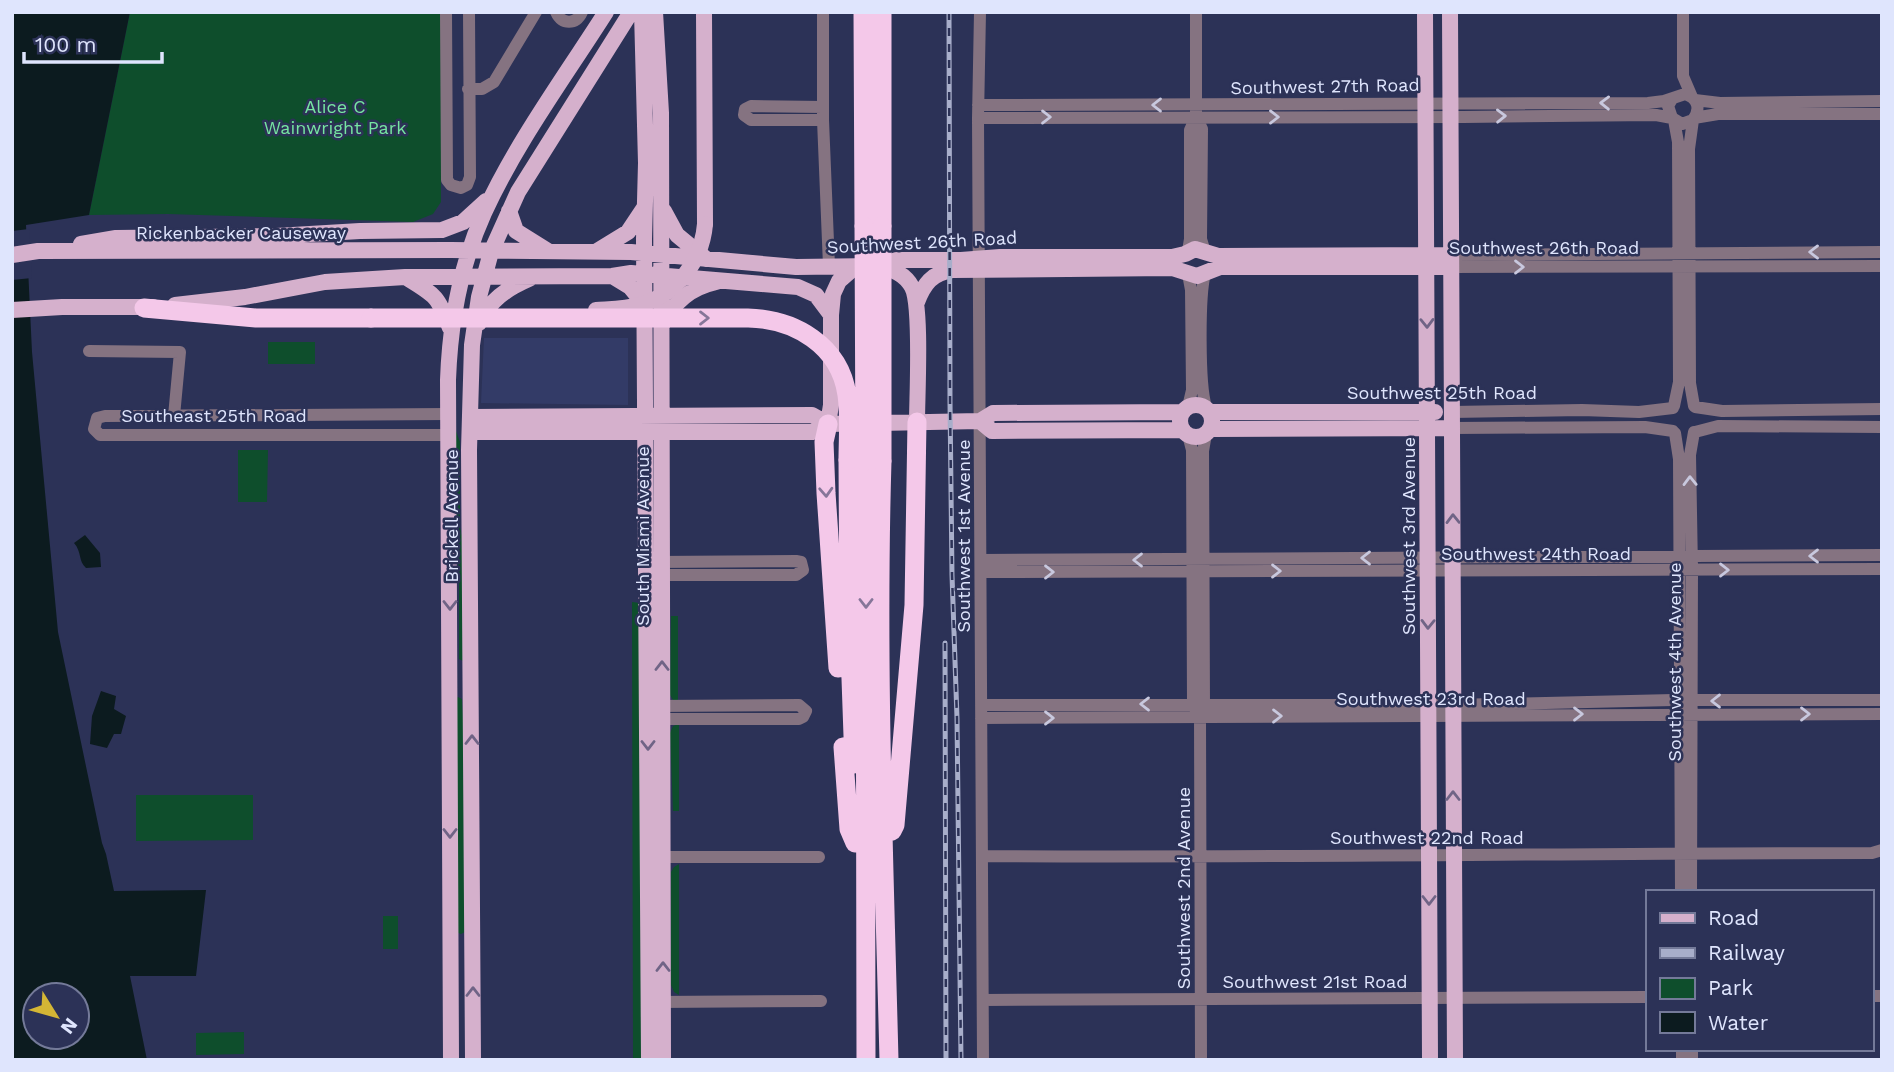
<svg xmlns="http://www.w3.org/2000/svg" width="1894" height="1072" font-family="'Work Sans',sans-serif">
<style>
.built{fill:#333b67}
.green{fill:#0e4e2c}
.water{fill:#0c1b1f;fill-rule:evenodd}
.pier{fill:#2c3257}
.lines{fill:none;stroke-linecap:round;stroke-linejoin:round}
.minor{stroke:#857381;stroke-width:12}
.major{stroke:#d5b0cc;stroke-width:16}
.highway{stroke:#f4c8e9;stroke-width:19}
.rail-casing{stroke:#a8aeca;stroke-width:5}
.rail{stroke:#2c3257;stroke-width:2.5;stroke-dasharray:8;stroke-linecap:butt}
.major-bridge{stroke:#d5b0cc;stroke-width:16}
.highway-bridge{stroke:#f4c8e9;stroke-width:19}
.oneway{stroke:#c8c8de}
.oneway2{stroke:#867699}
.oneway3{stroke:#706486}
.labels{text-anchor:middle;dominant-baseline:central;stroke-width:5;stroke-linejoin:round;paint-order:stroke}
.street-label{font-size:18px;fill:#dfe5fd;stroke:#2c3257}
.park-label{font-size:18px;fill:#76e5a1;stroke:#2c3257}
</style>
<rect width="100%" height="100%" fill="#2c3257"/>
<path class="built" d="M484,338H628V405L481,403Z"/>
<path class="green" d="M130,12H441V202L433,214L413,222L168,214L89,215Z
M268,342H315V364H268Z
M456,431L460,442V528L465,546L463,661L459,659V572L455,543Z
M238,450H268L267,502H238Z
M632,602L640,603L642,1060H633Z
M671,616H678V701L673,700L670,695Z
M458,697L462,699L465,754V932L461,934L458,933L456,698Z
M679,724V811H673L670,733L673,726Z
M136,795H253V840L136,841Z
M679,864V995L674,992L671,985V872L674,867Z
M383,916H398V949H383Z
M244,1032V1054L196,1055V1033Z"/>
<path class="water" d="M12,12H130L89,215L26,225L32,352L58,632L102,843L106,854L114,891L206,890L196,976H130L147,1060H12ZM35,995H77V1037H35Z
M85,535L100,553L101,567L86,568C78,561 82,552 74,543Z
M101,691L116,696L114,709L126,716L121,734H114L107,748L90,744L92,716Z"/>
<path class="pier" d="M29,229L32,278L12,280V231Z"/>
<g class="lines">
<path class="minor" d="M446,12L447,180L451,185L461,188L467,185L470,177L469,12
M556,12C562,25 576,25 582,12
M823,12V120L829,266
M980,12L978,118L983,1060
M1683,12V76L1692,97
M468,89H482L494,82L536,12
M1695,100L1720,103L1882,101
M978,105L1648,103L1664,101L1685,94C1698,98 1701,109 1693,120L1682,124L1672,118L1668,106L1672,99
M823,107L751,106L745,109L744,115L751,120H823
M1196,117L1202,129L1201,239L1205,252
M978,118L1463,117L1656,115L1672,118
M1694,118L1718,114H1882
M1674,120L1678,142L1679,382L1674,406
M1693,120L1689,149L1690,383L1694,406
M1188,251L1190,239V130L1196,117V12
M1451,255L1882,252
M1451,267L1882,266
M1205,273C1199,296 1199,385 1206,407
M89,351L180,352L174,416
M1188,407L1192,390L1191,290L1188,274
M1695,407L1722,411L1882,409
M1452,412L1582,410L1639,412L1673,408
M448,414L105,416L97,418L94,429L100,435H449
M1452,428L1645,427L1673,431
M1695,432L1718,426L1882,427
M1675,433L1679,459L1681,892
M1188,435L1192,450L1193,704L1196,710
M981,560L1882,555
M981,572L1882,569
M655,575H796L803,570L801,562L796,561L656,562
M981,705H1453L1673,700H1882
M981,718L1882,714
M656,719H799L803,717L806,711L799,705L656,706
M982,856C1279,858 1575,853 1872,853L1882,850
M656,857H819
M1691,892L1692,570L1690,455L1694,432
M1871,996H1882
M983,1000L1647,997
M657,1002L821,1001
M1682,1049V1060
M1201,1060L1200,716L1204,704L1203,451L1206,434
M1692,1060V1049"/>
<path class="major" d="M642,12L646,163L644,239L649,1060
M655,12L661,113L663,1060
M704,12L705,224
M1425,12L1430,1060
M1450,12L1455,1060
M509,211L516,231L548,251
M664,211L677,235L706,259
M81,244L116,238L276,236L360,231L442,230L463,222L486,201
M597,251L628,232L644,208
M12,255L38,251L451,250L631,252L796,267L876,266L897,260H961L1000,257H1172L1185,254L1195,249L1218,256L1451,255
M876,266C891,268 905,274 912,287C922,305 917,396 917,422
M612,276L630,287L644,304
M407,278C435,295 438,296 450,328
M917,302C924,284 932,273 952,270L1172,268L1197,276L1220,267H1451
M175,305L245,297L325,282L405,277L612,276L631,273L798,287L816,295L831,315
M12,310L62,307H153
M479,323C490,300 506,289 529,279
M662,325C675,301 690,288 716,282
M1180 421a16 16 0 1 1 32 0a16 16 0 1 1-32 0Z
M1211,412H1435
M470,417L812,415L828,424
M980,421L992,431L1183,430
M828,424L831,405V315L833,294L839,281L855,267
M1211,429L1452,428
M470,432H812L828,424L980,421L993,413L1182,412
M451,1060L448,380C450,323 460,266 484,213C516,143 564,78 606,12
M473,1060L469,450L472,345L479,297L491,252L518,192L631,12"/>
<path class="highway" d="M863,12L864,226
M882,226V12
M144,308L256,318H371
M828,424L824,442L826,493L838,668
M848,460L849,622L854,764
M865,461L866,1060
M882,461C876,660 884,861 889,1060
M843,747L849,829L855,843
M892,831L895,825L914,605L917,422"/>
<g class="rail-casing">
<path id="rail" d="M949,12L950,402L952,575L957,718L961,1060
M945,643L946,1060"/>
</g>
<use href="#rail" class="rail"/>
<path class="major-bridge" d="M596,310C610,309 626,309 640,305C676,295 702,261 705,224"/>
<path class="highway-bridge" d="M864,226L865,461
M882,226V461
M371,318H748C794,319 840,345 847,395C850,416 848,439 848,460"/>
</g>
<defs><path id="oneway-chevron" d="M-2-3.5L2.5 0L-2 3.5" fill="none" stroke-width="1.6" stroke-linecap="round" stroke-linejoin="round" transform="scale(1.75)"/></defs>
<g class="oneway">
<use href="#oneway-chevron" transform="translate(1605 103) rotate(-179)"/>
<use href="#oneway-chevron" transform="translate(1157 105) rotate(180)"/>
<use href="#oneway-chevron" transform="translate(1501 116) rotate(-1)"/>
<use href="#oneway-chevron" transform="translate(1046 117)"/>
<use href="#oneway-chevron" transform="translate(1274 117)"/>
<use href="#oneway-chevron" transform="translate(1814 252) rotate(180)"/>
<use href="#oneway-chevron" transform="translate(1519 267)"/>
<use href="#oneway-chevron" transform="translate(1690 481) rotate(-91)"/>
<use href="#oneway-chevron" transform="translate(1814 556) rotate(180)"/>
<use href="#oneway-chevron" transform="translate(1366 558) rotate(180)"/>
<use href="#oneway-chevron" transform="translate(1138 560) rotate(180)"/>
<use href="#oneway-chevron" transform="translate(1724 570)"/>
<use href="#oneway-chevron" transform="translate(1276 571)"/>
<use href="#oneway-chevron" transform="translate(1049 572)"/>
<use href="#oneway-chevron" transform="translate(1716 701) rotate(180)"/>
<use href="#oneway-chevron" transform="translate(1145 704) rotate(180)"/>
<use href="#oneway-chevron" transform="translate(1578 714)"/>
<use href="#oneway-chevron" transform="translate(1805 714)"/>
<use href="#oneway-chevron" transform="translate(1277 716)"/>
<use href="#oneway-chevron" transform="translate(1049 718)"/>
</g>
<g class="oneway2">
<use href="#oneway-chevron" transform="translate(704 318)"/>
<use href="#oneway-chevron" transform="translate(826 492) rotate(87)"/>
<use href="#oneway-chevron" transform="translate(866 603) rotate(90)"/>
</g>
<g class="oneway3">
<use href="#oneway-chevron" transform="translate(1427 323) rotate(89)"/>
<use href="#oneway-chevron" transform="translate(1453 519) rotate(-91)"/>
<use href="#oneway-chevron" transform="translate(450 605) rotate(90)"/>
<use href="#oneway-chevron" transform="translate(1428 624) rotate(91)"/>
<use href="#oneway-chevron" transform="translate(662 666) rotate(-90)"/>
<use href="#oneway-chevron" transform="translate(472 740) rotate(-90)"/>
<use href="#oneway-chevron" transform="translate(648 745) rotate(90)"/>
<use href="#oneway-chevron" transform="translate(1453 796) rotate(-90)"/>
<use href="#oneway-chevron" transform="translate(450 833) rotate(90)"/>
<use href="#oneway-chevron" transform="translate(1429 900) rotate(90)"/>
<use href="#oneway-chevron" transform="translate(663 967) rotate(-90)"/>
<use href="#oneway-chevron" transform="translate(473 992) rotate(-90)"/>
</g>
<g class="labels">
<g class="street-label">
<text transform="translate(1325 86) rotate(-1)">Southwest 27th Road</text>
<text x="241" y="232">Rickenbacker Causeway</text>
<text transform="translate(922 242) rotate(-3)">Southwest 26th Road</text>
<text x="1544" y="247">Southwest 26th Road</text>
<text x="1442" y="392">Southwest 25th Road</text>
<text x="214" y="415">Southeast 25th Road</text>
<text transform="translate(451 516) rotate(-90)">Brickell Avenue</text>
<text transform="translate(642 536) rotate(-90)">South Miami Avenue</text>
<text transform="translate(963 536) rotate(-90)">Southwest 1st Avenue</text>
<text transform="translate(1408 536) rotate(-90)">Southwest 3rd Avenue</text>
<text x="1536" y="553">Southwest 24th Road</text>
<text transform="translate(1674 662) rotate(-90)">Southwest 4th Avenue</text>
<text x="1431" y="698">Southwest 23rd Road</text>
<text x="1427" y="837">Southwest 22nd Road</text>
<text transform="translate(1183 888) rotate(-90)">Southwest 2nd Avenue</text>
<text x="1315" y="981">Southwest 21st Road</text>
</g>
<g class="park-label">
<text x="335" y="106">Alice C<tspan x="335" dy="21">Wainwright Park</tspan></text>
</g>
</g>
<rect width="1894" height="1072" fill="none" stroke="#dfe5fd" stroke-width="28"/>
<rect x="1646" y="890" width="228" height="161" fill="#2c3257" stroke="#747a99" stroke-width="2"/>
<rect x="1660" y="913" width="35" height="10" fill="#d5b0cc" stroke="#747a99" stroke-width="2"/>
<text x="1708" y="925" font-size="21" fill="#dfe5fd">Road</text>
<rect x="1660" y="948" width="35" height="10" fill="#a8aeca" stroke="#747a99" stroke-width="2"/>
<text x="1708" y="960" font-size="21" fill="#dfe5fd">Railway</text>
<rect x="1660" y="978" width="35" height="21" fill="#0e4e2c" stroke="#747a99" stroke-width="2"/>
<text x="1708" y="995" font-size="21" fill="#dfe5fd">Park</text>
<rect x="1660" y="1012" width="35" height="21" fill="#0c1b1f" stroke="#747a99" stroke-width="2"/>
<text x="1708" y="1030" font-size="21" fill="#dfe5fd">Water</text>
<g transform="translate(56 1016) rotate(127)"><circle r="33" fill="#2c3257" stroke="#747a99" stroke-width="2"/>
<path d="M0-5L12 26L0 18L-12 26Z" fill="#d4b635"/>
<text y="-10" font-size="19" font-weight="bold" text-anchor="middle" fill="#dfe5fd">N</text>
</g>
<path d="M24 52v10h138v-10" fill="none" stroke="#dfe5fd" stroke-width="3.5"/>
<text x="35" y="52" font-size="21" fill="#dfe5fd" stroke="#2c3257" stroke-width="5" paint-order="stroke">100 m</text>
</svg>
